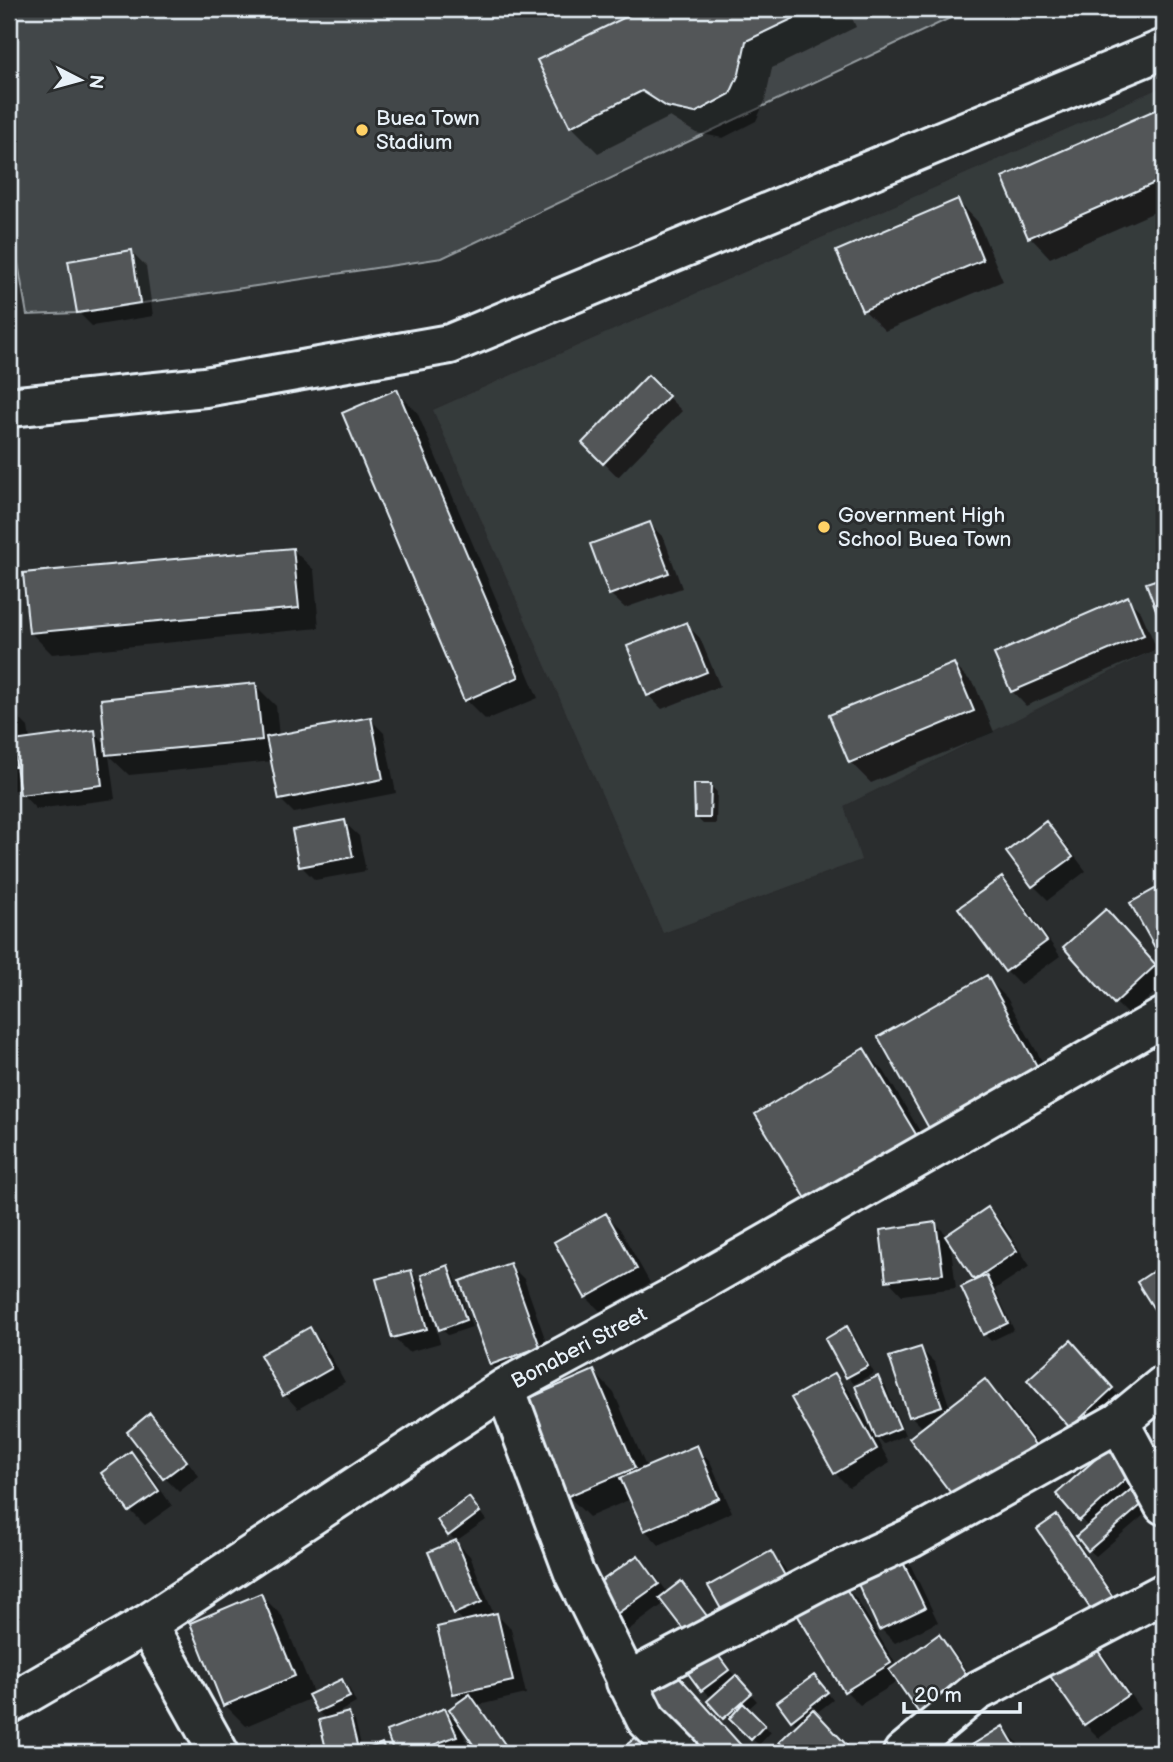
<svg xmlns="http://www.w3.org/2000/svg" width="1173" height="1762" font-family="'Balsamiq Sans',sans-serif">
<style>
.built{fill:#363a3b}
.green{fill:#424648;stroke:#959ca0;stroke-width:2}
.shadow{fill:#0007}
.building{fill:#535759;stroke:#e8f1f8;stroke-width:2}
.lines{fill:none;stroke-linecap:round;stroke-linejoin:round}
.minor-casing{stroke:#e8f1f8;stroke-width:44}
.minor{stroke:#2a2d2e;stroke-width:38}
.poi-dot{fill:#ffd166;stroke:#2a2d2e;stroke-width:2.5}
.labels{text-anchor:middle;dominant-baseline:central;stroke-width:6;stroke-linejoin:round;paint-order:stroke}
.poi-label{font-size:21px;fill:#e8f1f8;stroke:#2a2d2e;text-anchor:start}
.street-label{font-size:21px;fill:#e8f1f8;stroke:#2a2d2e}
</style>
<rect width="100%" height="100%" fill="#2a2d2e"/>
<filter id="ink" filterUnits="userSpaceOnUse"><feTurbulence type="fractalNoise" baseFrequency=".0143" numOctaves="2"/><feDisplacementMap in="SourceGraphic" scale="14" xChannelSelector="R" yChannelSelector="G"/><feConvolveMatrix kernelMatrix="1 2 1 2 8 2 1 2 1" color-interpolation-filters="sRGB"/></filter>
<g filter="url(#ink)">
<path class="built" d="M1164,86V645L844,806L861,860L663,933L433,410Z"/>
<path class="green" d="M9,9H964L965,11L442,258L77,313L27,315L9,211Z"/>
<path class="shadow" d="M646,9H848L856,27L772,68L765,101L756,121L723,138L696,133L670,117L598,153L571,126L540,60Z
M1164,108V208L1050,258L1030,237L1004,178Z
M958,201L978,222L1003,281L885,331L864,310Z
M132,252L146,266L153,316L92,326L78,312Z
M648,377L682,411L618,477L584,443Z
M396,391L417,412L538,698L486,720L466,700Z
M650,524L664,538L682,588L625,608L610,594Z
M293,550L314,570L319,628L52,654L31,633Z
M1127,598L1141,612L1157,649L1026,706L1012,691L996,655Z
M686,624L700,638L720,686L662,709L648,695Z
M954,665L975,685L994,732L871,783L850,762Z
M255,685L276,706L279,737L370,719L384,733L396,793L294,813L280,799L273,761L129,775L109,756L115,799L36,809L22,794L21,789L9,791V708L28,727L30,740L94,732L107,745Z
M710,785L717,792L716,824H703L696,817Z
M344,822L359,836L366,871L315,880L301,866Z
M1046,823L1060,837L1086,871L1048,900L1034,886Z
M1002,879L1016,893L1060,956L1020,985L1006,971Z
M1120,925L1164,975V984L1129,1016L1115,1002Z
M987,978L1007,998L1063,1099L957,1158L936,1137Z
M863,1050L884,1071L939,1163L833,1227Z
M988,1209L1002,1223L1030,1266L995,1289L1014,1330L991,1341L984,1334L978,1281L950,1240L956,1288L902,1295L888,1280L936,1224L948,1236Z
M606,1215L620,1229L650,1283L600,1311L586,1297Z
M510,1265L524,1279L553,1361L506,1378L491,1364Z
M448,1267L454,1274L472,1327L448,1335L441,1329L434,1309L431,1310L440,1343L408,1352L393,1337L411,1272L427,1288Z
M309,1329L323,1343L345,1382L298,1409L284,1394Z
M847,1329L854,1335L874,1373L854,1384L848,1377L828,1340Z
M921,1349L935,1363L950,1408L985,1382L1006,1402L1056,1468L982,1525L962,1504L924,1429L911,1416L891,1359Z
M1085,1357L1125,1403L1085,1440L1071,1427Z
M594,1372L614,1393L647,1469L696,1447L710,1461L732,1512L659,1545L645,1530L631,1499L589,1517L568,1496L527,1401Z
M834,1375L849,1390L890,1463L849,1487L835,1473Z
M878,1378L885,1385L905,1435L884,1444L878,1437Z
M150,1416L164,1430L199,1476L179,1492L165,1478L129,1432Z
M1108,1450L1158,1503L1096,1556L1089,1550V1528L1059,1495Z
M131,1453L145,1467L172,1506L145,1525L131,1511L103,1473Z
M475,1506L486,1520L456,1541L449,1534Z
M1057,1518L1071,1532L1129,1618L1111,1630Z
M456,1542L470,1556L494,1615H497L511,1629L526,1694L479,1705L513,1753H481L452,1709L462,1702L454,1693L465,1622L455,1613Z
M896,1552L911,1566L938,1622L895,1643L881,1629Z
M770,1553L784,1567L801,1598L742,1631Z
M638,1557L652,1571L668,1593L687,1590L716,1628L665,1603L627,1631L612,1617Z
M842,1584L856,1598L897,1666L939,1637L953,1651L982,1693L934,1726L920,1712L899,1681L860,1705L846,1691Z
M261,1595L282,1616L314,1695L342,1682L349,1688L356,1703L326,1719L318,1711L312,1698L246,1726L225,1705Z
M1090,1642L1104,1656L1140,1709L1099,1738L1085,1724Z
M721,1660L757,1701L747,1710L771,1732L759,1745L734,1722L731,1724L710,1701L723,1689L722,1687L709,1696L702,1689Z
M9,1662L20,1680L9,1687Z
M820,1683L833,1700L815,1714L853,1753H792L781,1742L798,1726L792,1720Z
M445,1710L459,1724L470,1750L461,1753H396L388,1732Z
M348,1714L355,1721L363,1753L381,1745L389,1753H329L321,1721Z
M1003,1728L1017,1742L1023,1753L1015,1742H1011L1017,1753H962Z"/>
<path class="building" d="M642,9H813L746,41L739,74L730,94L695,113L667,107L642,91L570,127L537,60Z
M1164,106V179L1028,238L1002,177Z
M958,199L983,260L862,311L836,251Z
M132,250L140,303L77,313L68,261Z
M648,375L669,396L603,464L582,443Z
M397,389L519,677L464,701L342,413Z
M650,522L669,573L609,595L590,544Z
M293,548L299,608L29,633L23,573Z
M1164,577V622L1161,623L1146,583Z
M1128,596L1144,635L1011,692L994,654Z
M687,622L707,672L647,696L627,646Z
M954,663L974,711L849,763L829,715Z
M256,683L262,740L106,755L101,699Z
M9,713L16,766L9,767Z
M371,717L383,779L279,800L266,737Z
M95,730L102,785L20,795L13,741Z
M694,784H711L710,818H695Z
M345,820L353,857L299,867L292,830Z
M1046,821L1073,857L1032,887L1006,852Z
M1002,877L1047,941L1005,972L958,908Z
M1164,884V958L1162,960L1130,903Z
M1106,909L1156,965L1114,1004L1063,947Z
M987,975L1043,1077L935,1139L878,1037Z
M864,1048L920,1141L811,1207L755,1114Z
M988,1207L1017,1251L974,1280L945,1236Z
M606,1213L637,1269L585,1298L554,1242Z
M936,1222L943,1274L886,1281L880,1230Z
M510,1263L540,1347L490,1365L460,1281Z
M1164,1264V1325L1137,1282Z
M448,1265L466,1320L439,1330L421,1275Z
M411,1270L427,1329L392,1338L376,1279Z
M986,1275L1008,1323L983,1335L961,1287Z
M847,1326L868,1366L846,1378L825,1339Z
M310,1327L332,1368L283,1396L260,1355Z
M1071,1340L1113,1388L1070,1428L1027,1380Z
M921,1347L942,1406L909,1417L889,1357Z
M594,1370L635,1468L566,1497L525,1400Z
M835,1373L877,1449L834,1474L791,1398Z
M878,1376L900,1428L876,1438L855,1386Z
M985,1379L1036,1446L960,1505L909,1438Z
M150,1413L187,1461L163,1479L127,1432Z
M697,1445L719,1498L644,1531L620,1478Z
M1108,1448L1131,1474L1079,1521L1056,1494Z
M131,1451L159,1491L129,1512L101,1473Z
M1141,1481L1153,1495L1088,1551L1076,1536Z
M469,1497L480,1512L448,1536L437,1520Z
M1057,1515L1117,1603L1096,1617L1037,1529Z
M456,1540L482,1602L454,1614L428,1552Z
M897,1550L925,1608L879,1630L852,1571Z
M771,1551L789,1583L726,1618L708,1586Z
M638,1555L659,1584L611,1618L590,1589Z
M681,1581L710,1620L689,1637L659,1598Z
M842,1582L891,1663L844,1692L795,1611Z
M261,1593L295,1676L223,1706L190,1623Z
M497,1613L513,1681L453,1694L437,1627Z
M939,1634L969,1678L919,1713L889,1670Z
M1090,1639L1128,1695L1084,1725L1046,1670Z
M715,1651L729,1670L701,1691L687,1672Z
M675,1672L748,1753H690L643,1700Z
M736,1675L752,1693L723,1719L707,1701Z
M814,1675L828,1692L791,1721L777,1702Z
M342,1679L350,1697L317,1712L308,1695Z
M470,1694L511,1753H479L449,1709Z
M743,1703L765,1725L751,1740L729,1719Z
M445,1708L457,1736L412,1753H394L386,1731Z
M813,1709L854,1753H790L779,1742Z
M349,1712L358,1749L327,1753L319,1720Z
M1003,1726L1019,1753H959Z
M639,1735L653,1753H616Z
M382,1743L386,1753H358Z"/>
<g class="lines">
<g class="minor-casing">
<path id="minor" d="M9,407L205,387L450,344L1164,49
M505,1388L574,1573L646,1719L680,1753
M1119,1422L1164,1505
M147,1624L219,1753
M626,1682L826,1577L911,1538L1119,1422L1164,1385
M9,1704L147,1624L505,1388L670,1299L1164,1017
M903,1753L976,1692L1164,1593"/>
</g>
<use href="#minor" class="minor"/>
</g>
</g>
<g class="poi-dot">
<circle cx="362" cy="130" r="7"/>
<circle cx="824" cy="527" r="7"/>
</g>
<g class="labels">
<g class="poi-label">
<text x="376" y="118">Buea Town<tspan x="376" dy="24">Stadium</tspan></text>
<text x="838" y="515">Government High<tspan x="838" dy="24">School Buea Town</tspan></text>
</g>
<g class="street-label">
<text transform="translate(579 1348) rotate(-28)">Bonaberi Street</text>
</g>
</g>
<rect width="1173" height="1762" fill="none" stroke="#2a2d2e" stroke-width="35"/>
<rect x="18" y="18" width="1138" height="1727" fill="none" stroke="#e8f1f8" stroke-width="2.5" filter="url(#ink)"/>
<g transform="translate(80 80) rotate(96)" stroke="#2a2d2e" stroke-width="5" paint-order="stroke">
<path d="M0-5L12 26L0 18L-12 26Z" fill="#e8f1f8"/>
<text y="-10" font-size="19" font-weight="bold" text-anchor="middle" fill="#e8f1f8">N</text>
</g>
<path d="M904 1702v10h116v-10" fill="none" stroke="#e8f1f8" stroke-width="3.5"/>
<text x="914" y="1702" font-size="21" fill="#e8f1f8" stroke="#2a2d2e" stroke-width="5" paint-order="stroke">20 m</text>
</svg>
